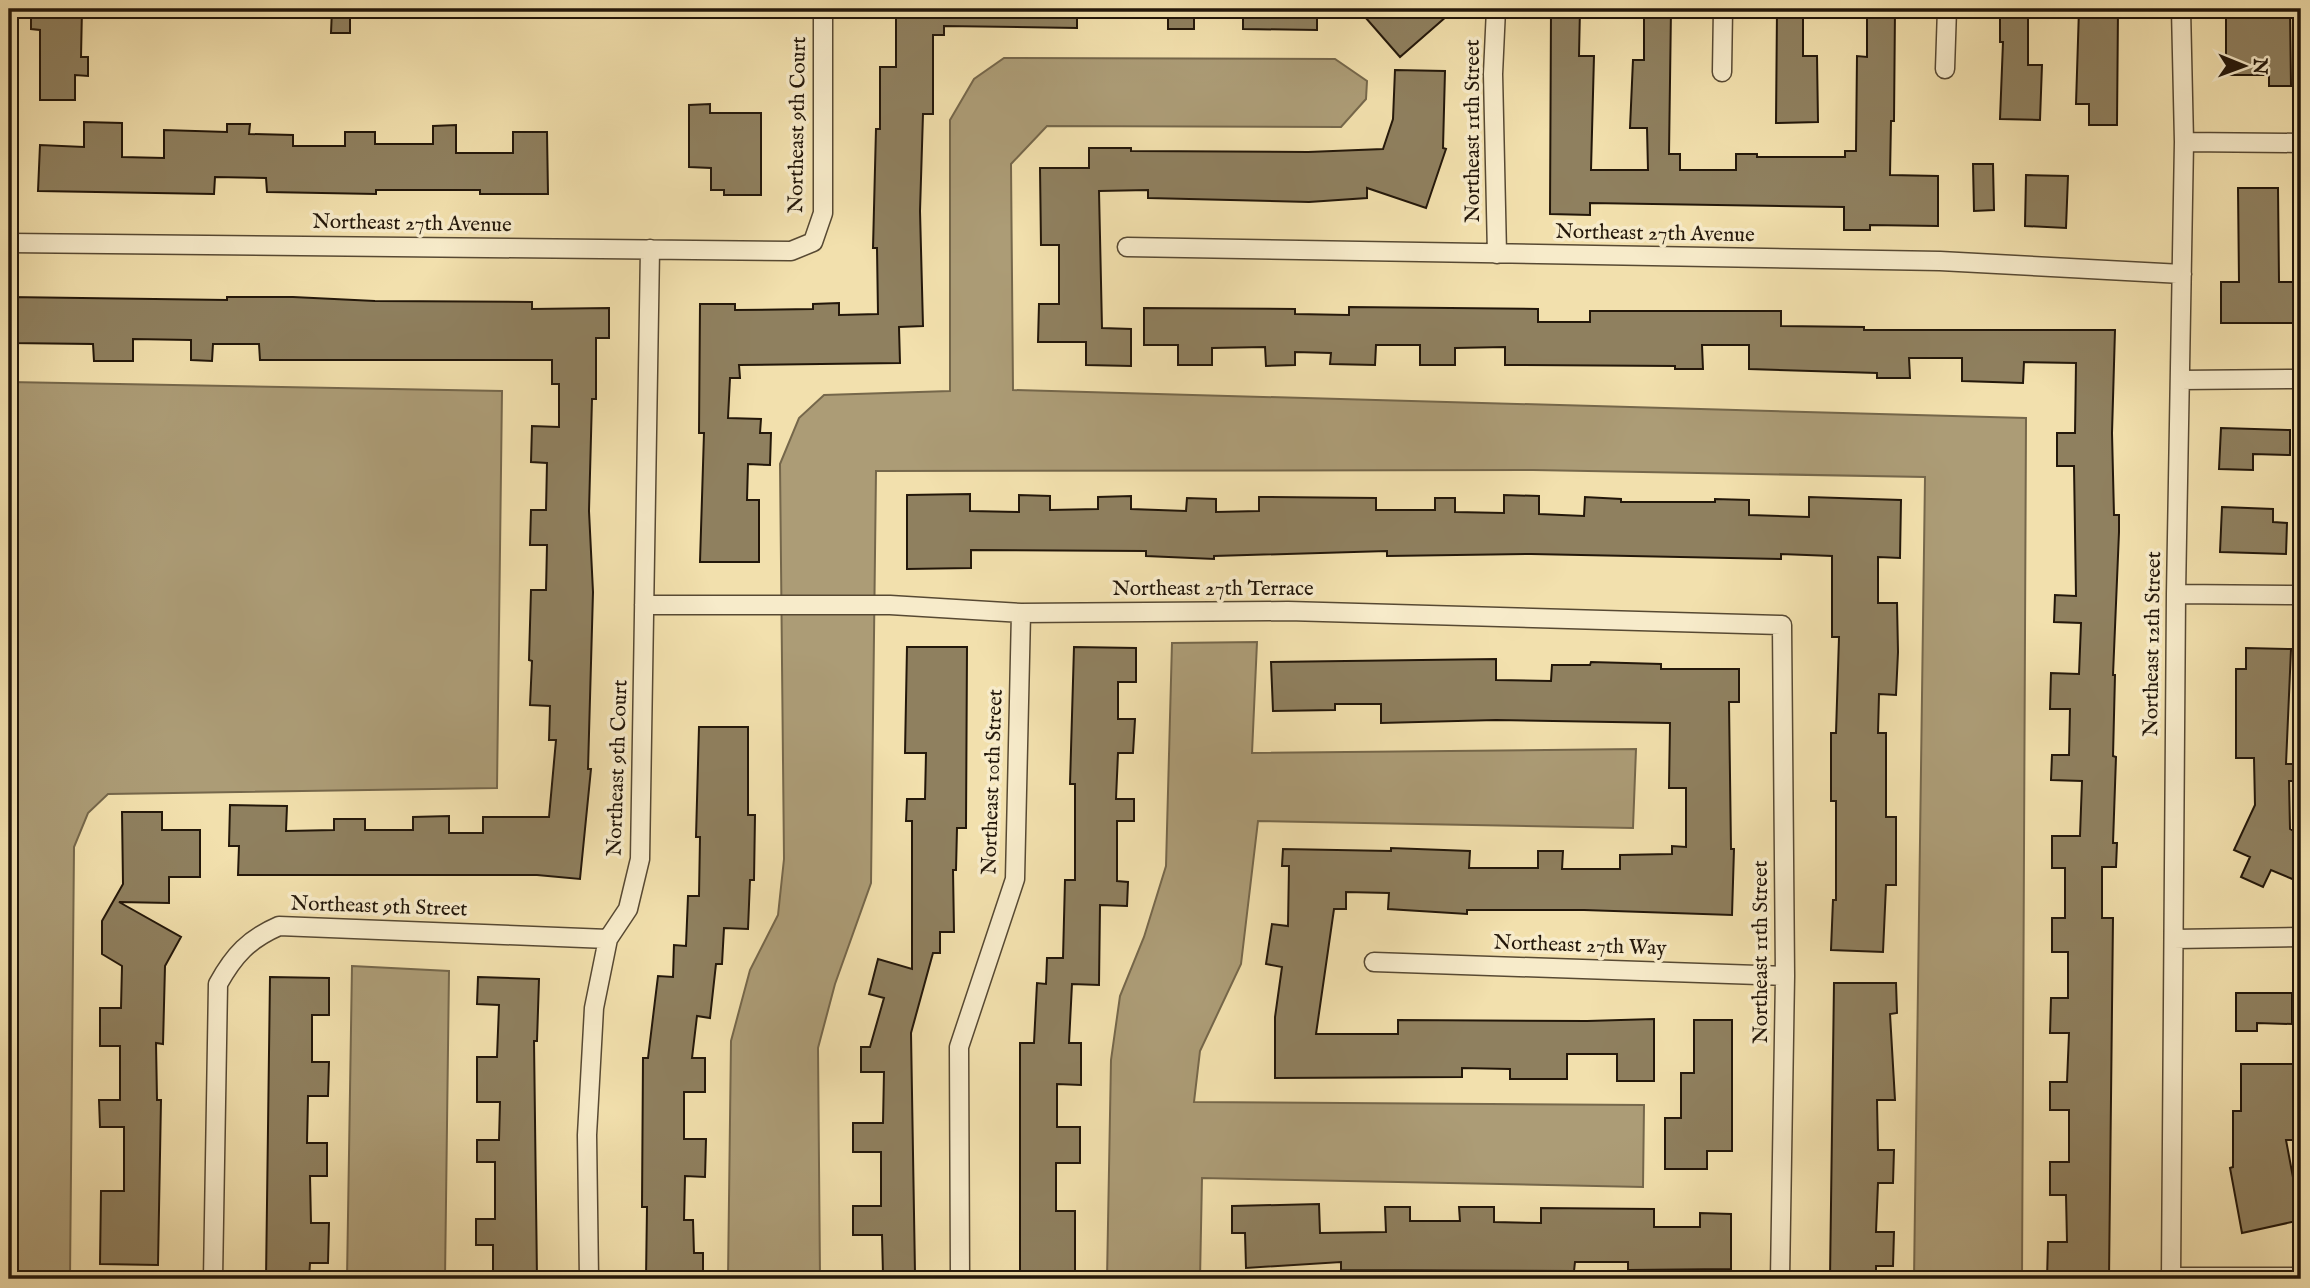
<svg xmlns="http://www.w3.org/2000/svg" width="2310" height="1288" font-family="'IM FELL English',serif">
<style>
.water{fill:#ac9c76;stroke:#75674b;stroke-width:2}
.building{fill:#8f805f;stroke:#23170a;stroke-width:2}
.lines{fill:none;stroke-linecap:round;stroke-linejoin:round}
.street-casing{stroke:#574933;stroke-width:21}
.street{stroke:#f7ebca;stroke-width:18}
.labels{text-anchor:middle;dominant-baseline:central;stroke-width:7;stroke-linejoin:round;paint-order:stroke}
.street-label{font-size:21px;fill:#23170a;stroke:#f7ebca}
</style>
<rect width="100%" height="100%" fill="#f2e0ad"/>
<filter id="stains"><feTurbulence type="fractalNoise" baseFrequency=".00286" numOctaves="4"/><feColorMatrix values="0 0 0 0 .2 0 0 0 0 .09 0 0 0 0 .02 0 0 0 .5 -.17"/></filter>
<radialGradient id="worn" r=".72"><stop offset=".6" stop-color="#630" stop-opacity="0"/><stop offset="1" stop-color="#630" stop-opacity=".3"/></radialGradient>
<path class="water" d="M1004,58L1335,59L1367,81L1366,99L1341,127L1047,126L1011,164L1013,390L2026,418L2022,1279H1914L1925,477L1533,470L876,471L871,883L835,984L818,1048L820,1279H728L731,1041L750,970L778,915L784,859L780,464L799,418L824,395L950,391V120L974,79Z
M9,382L502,391L497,788L108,794L88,813L74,847L70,1279H9Z
M1257,642L1252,753L1636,749L1633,828L1258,821L1241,964L1200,1051L1194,1102L1644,1105L1643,1187L1202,1178L1200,1279H1107L1111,1060L1120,996L1144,937L1166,866L1172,643Z
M352,966L449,971L445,1279H347Z"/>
<path class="building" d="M31,9H82L81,57H88V76L75,75V100H40V30L31,29Z
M332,9H350V33H331Z
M896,9H1077V28L944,26V35H933V114H923L920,211L923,326L899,327L900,363L739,365L740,378H730L728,418L761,419L760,433H771L770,465L748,464L747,500H759V562H700L704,433H699L700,304H735V310L813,309V304L839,303V315L878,314L877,248H873L876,129H880V67H896Z
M1168,9H1194V29H1168Z
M1243,9H1317V30L1243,29Z
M1358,9H1455L1400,57Z
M1551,9H1580L1579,56H1594L1591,170H1648L1647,128H1630L1633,60H1644V9H1671L1669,154H1680V170H1736V154H1757V157H1845V151H1856L1857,56L1867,57V9H1895L1894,121H1891L1890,175L1938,176V226L1870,225V230H1844V207L1590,203V215L1550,214Z
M1777,9H1803V56H1817L1818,122L1776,123Z
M2000,9H2028V65H2042L2040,120L2000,119L2003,42H2000Z
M2079,9H2118L2117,125H2089V104H2076Z
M2226,9H2290L2291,86H2269V75H2226Z
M1395,70L1445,71L1443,148L1446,149L1426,208L1367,188V198L1309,202L1148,198V190L1099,191L1102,328L1131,329V366L1086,365V342H1038L1039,304H1059V245H1041L1040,168H1089V148H1131V151L1308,152L1383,149L1393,119Z
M710,104V113H761V195H724V190H711V168L689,167V105Z
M84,122L122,123V157L164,158V130L227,132V124H250L249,134L293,135V146H345V132H375V144H433V126L456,125V153H513V132H547L548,194H480V190H376V194L267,192L266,178L215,177L214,194L38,191L40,145L84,147Z
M1973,164H1993L1994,210L1974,211Z
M2026,175L2068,176L2066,228L2025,226Z
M2238,188H2278L2279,282H2294V323H2221V282H2239Z
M9,297L227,300V297H293L375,301L532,302V309L609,308V338H596V399H592L589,511L593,592L588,769H591L580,879L537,875H238L239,846H229L230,805L287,806L286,831L334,830V819H365V830H413V817L449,816V833H483V817H549L556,740H549L550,706L530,705L532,661L529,660L531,590H546L547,545H530L531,510H546L547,463L531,462L532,426L559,427V384H552V360H260L259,344H213L212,361L191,360V340L133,339V361H94L93,344L9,343Z
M1349,307L1538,309V322H1590V311H1781V326L1864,327V330H2115L2112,433L2114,515H2119V532L2113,675H2115L2113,756L2116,757L2113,843H2117L2116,867H2102V918H2113L2109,1279H2047L2048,1242H2067L2066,1195H2050V1162H2069V1110H2050V1082H2067L2069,1033H2050L2051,998H2068V952H2052V918H2065V868H2052V836H2080L2082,781L2051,780L2052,755H2069L2070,709H2050L2051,673L2079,674L2081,623L2054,622L2055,595L2076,596L2074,466H2057V433H2075L2076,363L2024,362L2023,383L1962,381V358H1909L1910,378H1877V373L1749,369V345H1702L1703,369H1675V366L1505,365V347L1455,348V365H1420V345H1376L1375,365L1330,364L1331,353L1295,352V365L1266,366L1265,347L1212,348V365H1178V345H1144V308L1295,309V314L1349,315Z
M2221,428L2290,430V455L2253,454V470L2219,469Z
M970,494V511L1019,512V495L1050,496V510L1098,509V497L1131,496V509L1186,511L1187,498L1216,499V512L1259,511V497L1376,498V510H1435V498H1455V512L1504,513V495L1539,496V514L1584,516L1585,497L1621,499V502H1715V499L1749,500V515L1809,517V497L1901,500L1900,558L1878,557V603H1897L1898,652L1896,695L1879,694L1878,733H1886V817H1896V885H1886L1883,952L1831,950L1833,900H1836V801H1831V733H1836L1839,637H1832V556L1781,554V559L1531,554L1387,556V551L1214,556V559L1146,556V551L971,550V568L907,569V495Z
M2222,507L2273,509V522L2287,523L2286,554L2220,552Z
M907,647H967L966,828H957L956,870H953L954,932H940V953H933L911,1033L915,1274H883L882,1235H853V1206H881V1152H853V1123H883L884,1072H861V1047H870L884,998L869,994L878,959L912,969V821H906L907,799H925L926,753H905Z
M1074,647L1136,648V682H1118V719H1135L1133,753H1118L1116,799H1134V821H1117V881L1128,882L1127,906L1100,905L1099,985L1072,984L1069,1043H1081V1085L1057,1084V1127H1080V1163H1056V1211H1075V1272H1020V1043H1034L1037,983L1046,984L1047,958H1063L1065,880H1075V784H1070Z
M2246,648L2291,649L2286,764H2296V781H2289L2290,829L2299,834L2295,843L2301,846V872L2297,881L2271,870L2263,887L2241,877L2250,857L2234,850L2255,805L2254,758H2236V669H2246Z
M1496,659V680L1551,681L1552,665H1590L1591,662L1661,664V669H1739V702H1729L1731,849H1734L1732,915L1584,910H1467V914L1388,909L1389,893L1346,892V909H1334L1316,1034H1398V1020L1587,1021L1654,1019V1081H1617V1054H1567V1079H1510V1069L1462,1068V1077L1275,1078V1017L1282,967L1266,964L1272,924L1288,926L1289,866H1282L1283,849L1391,851V848L1470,851L1469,868H1538V851H1563L1562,869H1620V855L1672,854V846L1686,847V788H1669L1670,723L1496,720L1381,723V704H1335V710L1273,711L1271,662Z
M699,727H748V815H755L754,880H750L748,929L724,928L722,964H716L710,1018L697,1016L692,1058H705V1092H684V1139H706L705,1177L685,1176L684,1220H693L694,1253H703V1279H646L647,1207H642L643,1058H648L658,976L673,977L674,945L686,946L688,896H699L700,837H696Z
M122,812H162V830H200V877H169V903L119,902L181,937L165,966L163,1044L156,1043L157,1100H161L158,1265L100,1264L101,1191H124V1127H100L99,1100H120V1046H100V1008H121L122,966L102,954V921L123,884Z
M270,977L329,978V1015H312V1062H329L328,1096H308L307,1143H327V1176H310L311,1223H329L328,1263H310L309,1279H266Z
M478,977L539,979L537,1041H534L537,1279H493V1245H476V1219H495V1162H477V1140H499L500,1102H477V1057H497L499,1005L477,1004Z
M1834,983H1896L1897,1013L1890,1014L1895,1100H1877L1878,1150H1894L1893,1183H1878L1876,1232H1894L1893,1266H1876V1279H1830Z
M2236,993H2292V1024L2257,1023V1031H2236Z
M1694,1020H1732V1151H1707V1169H1665V1118H1681V1073H1694Z
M2241,1064H2294V1140H2286L2301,1220L2242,1233L2230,1168L2233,1167V1111H2241Z
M1319,1204L1320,1233L1386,1232L1385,1207H1410V1221H1460L1459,1207H1494V1222L1541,1223V1208L1654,1209V1227H1700V1213L1731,1214V1269L1628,1270V1262H1575L1574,1271L1341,1270V1262L1246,1268L1245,1233H1232V1206Z"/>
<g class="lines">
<g class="street-casing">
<path id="street" d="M1496,9L1493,74L1497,254
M1945,69L1947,9
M1722,72L1723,9
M2184,142L2301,143
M9,243L791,251L813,242L823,213V9
M1127,247L1940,261L2182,274
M2180,380L2301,379
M2176,594L2301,595
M644,605H890L1021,613L1288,611L1782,625L1785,976L1780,1279
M2174,939L2301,937
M1374,962L1785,976
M2171,1277H2301
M213,1279L218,984C234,955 249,939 279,926L608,939
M589,1279L587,1135L594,1008L608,939L628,909L640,859L650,249
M960,1279L959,1047L1015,879L1021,613
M2171,1279L2176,594L2184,142L2181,9"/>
</g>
<use href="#street" class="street"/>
</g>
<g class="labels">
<g class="street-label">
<text transform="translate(798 125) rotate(-89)">Northeast 9th Court</text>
<text transform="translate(1473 131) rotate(-90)">Northeast 11th Street</text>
<text transform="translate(412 224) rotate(1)">Northeast 27th Avenue</text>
<text transform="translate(1655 234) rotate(1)">Northeast 27th Avenue</text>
<text x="1213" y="589">Northeast 27th Terrace</text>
<text transform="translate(2153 644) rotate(-89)">Northeast 12th Street</text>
<text transform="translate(618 768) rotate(-88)">Northeast 9th Court</text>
<text transform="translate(993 782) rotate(-88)">Northeast 10th Street</text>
<text transform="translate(379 907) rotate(2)">Northeast 9th Street</text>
<text transform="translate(1580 946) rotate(2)">Northeast 27th Way</text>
<text transform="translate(1761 952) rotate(-90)">Northeast 11th Street</text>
</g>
</g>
<rect width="2310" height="1288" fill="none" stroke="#f2e0ad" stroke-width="35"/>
<rect x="10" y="10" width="2289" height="1267" fill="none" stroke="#23170a" stroke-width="3.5"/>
<rect x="18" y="18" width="2275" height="1253" fill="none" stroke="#23170a" stroke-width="2"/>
<g transform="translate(2244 66) rotate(91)" stroke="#f7ebca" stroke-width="5" paint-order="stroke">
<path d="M0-5L12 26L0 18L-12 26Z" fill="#23170a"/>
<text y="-10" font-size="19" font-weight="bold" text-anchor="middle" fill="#23170a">N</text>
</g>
<rect width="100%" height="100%" filter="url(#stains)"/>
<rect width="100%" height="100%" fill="url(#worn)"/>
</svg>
